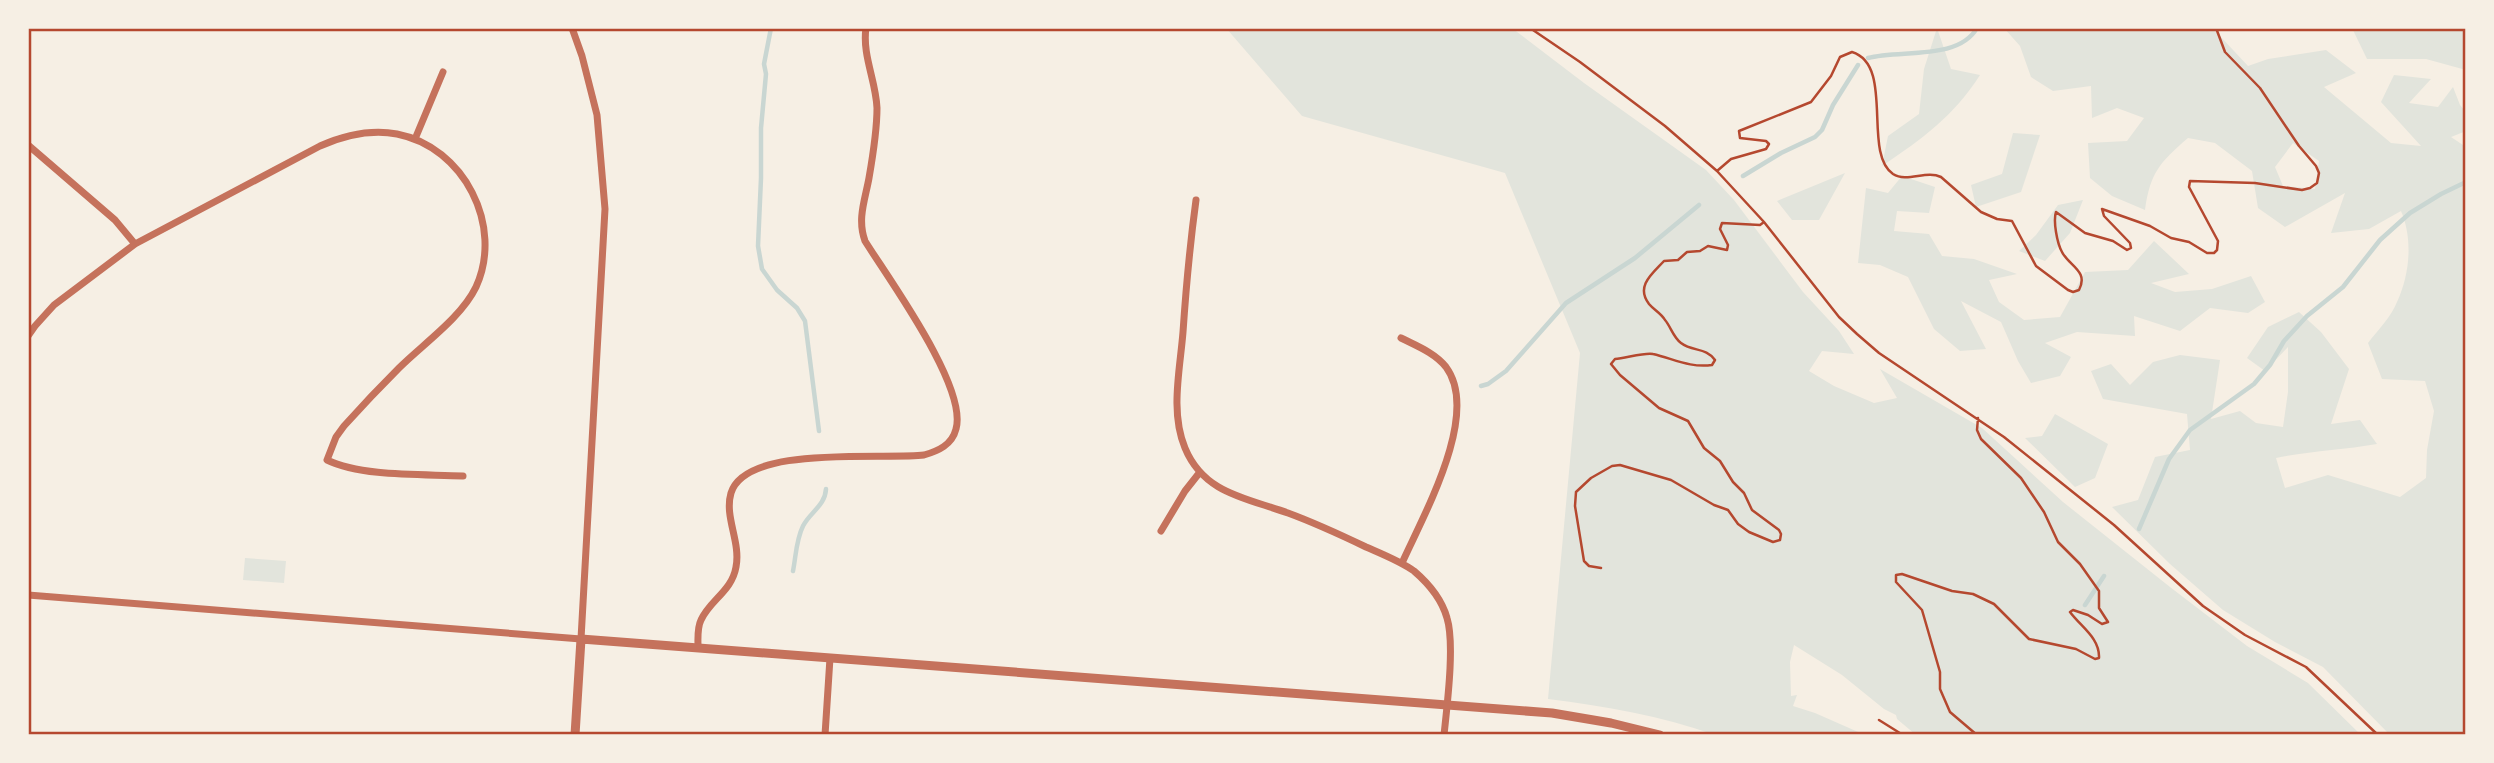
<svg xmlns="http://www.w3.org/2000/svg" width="2494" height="763" font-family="Helvetica,sans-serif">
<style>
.green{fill:#e2e4dc;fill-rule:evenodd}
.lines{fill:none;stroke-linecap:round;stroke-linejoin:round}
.stream{stroke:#c9d6d2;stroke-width:4.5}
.path{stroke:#b5482f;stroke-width:2.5}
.minor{stroke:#c5725c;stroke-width:7}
.tertiary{stroke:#c5725c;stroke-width:9}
.neatline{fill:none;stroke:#b5482f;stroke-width:2.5}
</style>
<rect width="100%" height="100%" fill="#f6efe4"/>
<path class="green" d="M1226,28H1512L1584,83L1706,170L1734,200L1803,292L1839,331L1854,354L1822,351L1809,371L1834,386L1874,403L1897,398L1880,369L1982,428L2063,502L2170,587L2247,646L2308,683L2361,735H1916L1897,719L1896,715L1884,709L1842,675L1794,645L1790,662L1791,696L1797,695L1793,706L1815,713L1865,735H1715C1661,716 1605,706 1548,699L1580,353L1505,173L1302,116Z
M1937,28L1951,69L1980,75C1954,116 1922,139 1882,166L1888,136L1919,114L1924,69Z
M2004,28H2216L2220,36L2248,66L2268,59L2326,50L2356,73L2324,87L2391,143L2421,146L2381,102L2394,75L2431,79L2409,103L2438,107L2453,87L2460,105L2466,112V131L2451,137L2466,147V186L2463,192L2466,199V735H2390L2323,667L2275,642L2223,610L2170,564L2112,507L2138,500L2155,457L2190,450L2187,414L2103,399L2091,371L2111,364L2130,385L2153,362L2180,355L2220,360L2211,419L2240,411L2256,423L2283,427L2288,392V347L2265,371L2247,358L2268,327L2299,312L2321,332L2349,369L2331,424L2360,420L2377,444C2343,450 2310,451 2276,458L2285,488L2328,475L2400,497L2426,478L2427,450L2434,411L2425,381L2382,379L2368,343C2378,330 2391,317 2397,302C2410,274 2413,239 2401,211L2369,229L2331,233L2345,193L2285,227L2258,208L2252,171L2215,143L2188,138C2160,162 2150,173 2145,210L2112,196L2090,178L2088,143L2127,141L2144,118L2117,108L2092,118L2091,86L2053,91L2031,77L2020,46ZM2293,143L2319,161L2315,189L2283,186L2275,167Z
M2352,28H2466V70L2426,59H2367Z
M2013,133L2040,135L2021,192L1976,207L1971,185L2002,174Z
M1845,173L1819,220H1792L1777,201Z
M1902,176L1935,187L1929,213L1897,211L1894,231L1929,234L1942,256L1974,259L2017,274L1989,280L1999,302L2024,320L2060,317L2085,272L2128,270L2154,241L2189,274L2151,283L2175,292L2212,289L2251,276L2265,302L2248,313L2210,308L2180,331L2134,316L2135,336L2077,332L2045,343L2071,357L2060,376L2031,383L2018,361L2001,322L1961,301L1986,349L1960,351L1934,329L1908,277L1880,265L1858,263L1866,188L1888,193Z
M2083,200L2070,233L2045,261L2019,251L2036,235L2058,205Z
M2055,414L2108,444L2095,478L2075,487L2025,438L2042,436Z
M245,558L286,561L284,583L243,580Z"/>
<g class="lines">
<path class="stream" d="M771,28L764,64L766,74L761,128V178L758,246L762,269L777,290L797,308L805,321L819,431
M1868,58C1900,49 1958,61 1977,28
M1743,176L1781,153L1815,137L1822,130L1833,105L1858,65
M1481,386L1488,384L1506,371L1566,303L1635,258L1699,205
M2139,529L2169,459L2190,430L2254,384L2270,365L2284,341L2307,316L2343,287L2380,240L2410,213L2441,194L2466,182
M793,571C796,556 796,540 803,526C810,512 825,506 826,489
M2085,605L2104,576"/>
<path class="path" d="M1530,28L1580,62L1665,126L1717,171L1764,222L1839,317L1857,334L1879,353L2004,437L2114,525L2203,606L2245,635L2306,667L2378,735
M1717,171L1731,159L1766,149L1769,144L1766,141L1740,138L1739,131L1811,102L1831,76L1840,57L1852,52C1895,65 1862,153 1893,174C1907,183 1926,170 1941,177L1981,212L1997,219L2012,221L2036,266L2068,290L2073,292L2079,290C2089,271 2069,266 2062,252C2057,243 2053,221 2056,212L2085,233L2113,241L2127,250L2131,248L2130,243L2104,216L2102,209L2150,226L2171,238L2189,242L2207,253H2214L2217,250L2218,241L2189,187L2190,181L2255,183L2302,190L2310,188L2317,183L2319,173L2316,166L2299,146L2260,88L2225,52L2216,28
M1601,568L1589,566L1584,561L1575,506L1576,492L1591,478L1612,466L1620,465L1671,480L1714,505L1728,510L1738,524L1749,532L1773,542L1780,540L1781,534L1779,530L1752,510L1744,493L1733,482L1720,461L1704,448L1688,421L1659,408L1620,375L1611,364L1615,359C1626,358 1646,352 1653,354C1674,359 1690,368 1712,365L1715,360C1706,347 1693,352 1681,343C1673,337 1671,327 1665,320C1661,313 1654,310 1649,304C1635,286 1653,273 1664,261L1678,260L1687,252L1700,251L1708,246L1727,250L1728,245L1720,229L1722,223L1760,225L1764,222
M1879,720L1903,735
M1977,735L1950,712L1940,689V672L1922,610L1896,582V575L1902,574L1952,591L1973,594L1994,604L2029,639L2076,649L2095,659L2099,658C2100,638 2081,627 2070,612L2073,610L2088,615L2102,624L2108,622L2099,608V591L2080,564L2058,542L2044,512L2021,478L1981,439L1977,430L1978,418"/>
<path class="minor" d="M415,139L443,72
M28,145L115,220L135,244
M1196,200C1190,244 1186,288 1183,332C1180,370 1170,412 1185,448C1204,494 1247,498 1288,513C1315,523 1341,535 1366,547C1382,554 1400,561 1414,571C1428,583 1442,600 1447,618C1455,644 1447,706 1444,735
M28,336L35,326L54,305L135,244L320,146C345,135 370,129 397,134C464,147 504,226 476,287C461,318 423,344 399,368C380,387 362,406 344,426L336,437L327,460C362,477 423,474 463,476
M1401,338C1417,346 1435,353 1446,367C1481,414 1423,516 1402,563
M1161,531L1185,491L1200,472
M28,595L581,639L605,209L597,115L582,56L572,28
M698,647C698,638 697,628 701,620C710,600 732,591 736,567C741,542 724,517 731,493C746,444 883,460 924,455C938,451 952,445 956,429C968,387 888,278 865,241C857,219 865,200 869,178C873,155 877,131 877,108C876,81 862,55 866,28
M825,735L830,658"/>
<path class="tertiary" d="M575,735L581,639L1552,713L1611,723L1660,735"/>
</g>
<rect width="2494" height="763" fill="none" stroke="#f6efe4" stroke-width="60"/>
<rect x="30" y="30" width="2434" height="703" class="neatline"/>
</svg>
